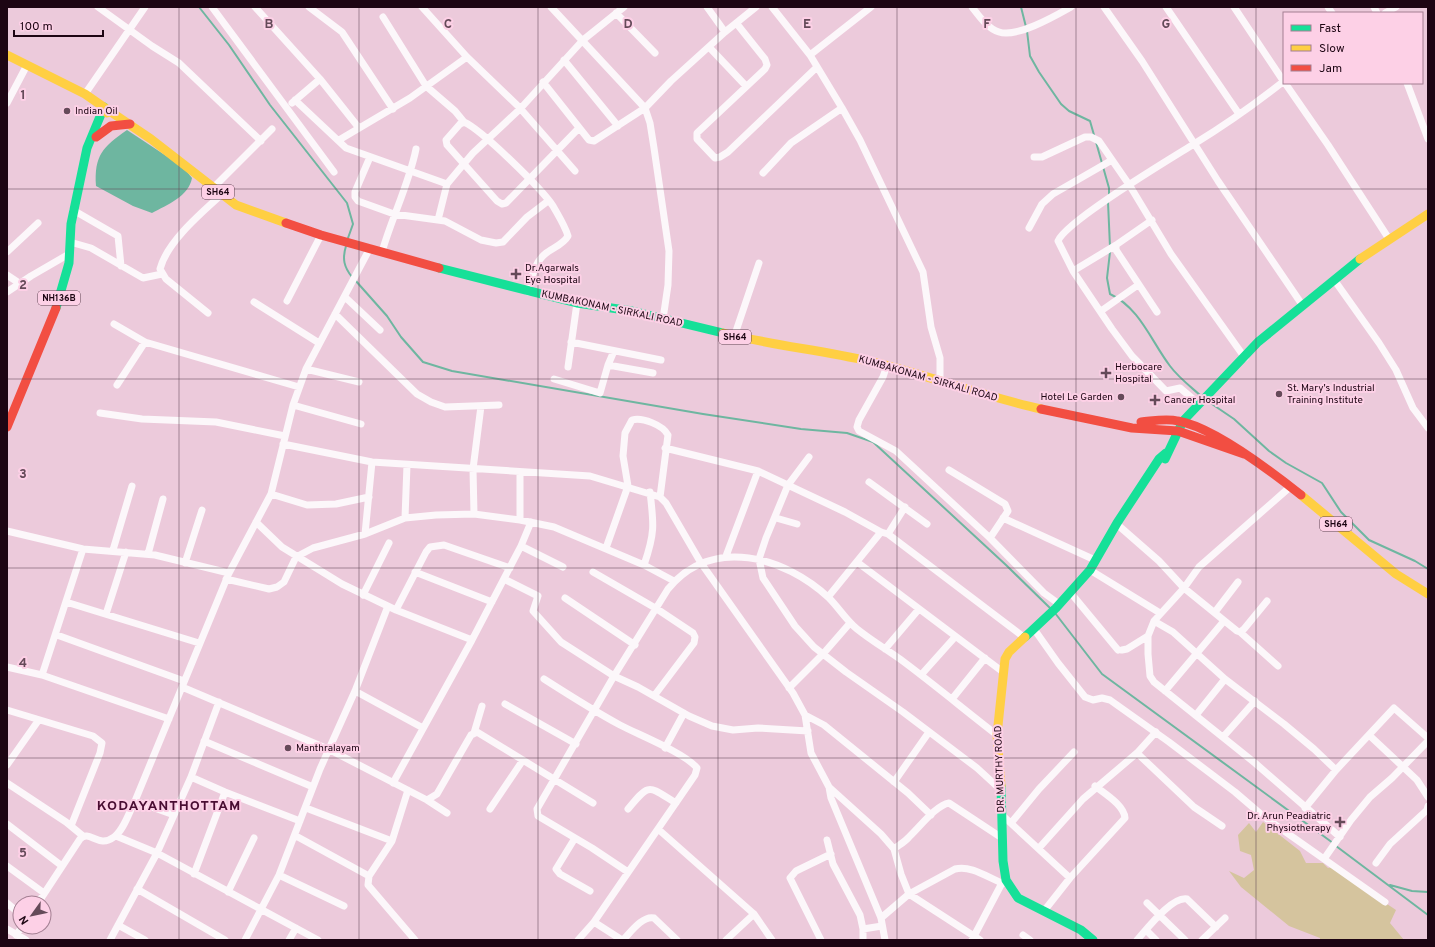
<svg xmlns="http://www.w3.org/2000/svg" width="1435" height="947" font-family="Overpass,sans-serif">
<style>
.green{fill:#d5c49e}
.water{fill:#6eb6a0}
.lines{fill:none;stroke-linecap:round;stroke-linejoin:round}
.stream{stroke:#6eb6a0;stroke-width:2}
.street{stroke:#fcf7fa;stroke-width:7}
.fast{stroke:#16e098;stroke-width:9}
.slow{stroke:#ffcf43;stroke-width:9}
.jam{stroke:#f24e42;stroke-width:9}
.grid{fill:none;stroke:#654a59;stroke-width:1;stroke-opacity:0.55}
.poi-dot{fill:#654a59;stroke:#fdd0e6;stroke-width:1.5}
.labels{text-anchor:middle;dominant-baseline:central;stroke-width:4;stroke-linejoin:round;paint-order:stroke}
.shield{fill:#fdd0e6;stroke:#604252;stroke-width:1}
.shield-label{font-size:9px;font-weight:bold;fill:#1d0513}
.poi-label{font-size:10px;fill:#1d0513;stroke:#fdd0e6;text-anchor:start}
.street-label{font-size:10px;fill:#1d0513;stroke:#fdd0e6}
.district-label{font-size:14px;font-weight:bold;letter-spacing:1px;fill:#490d32;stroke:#fdd0e6}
.grid-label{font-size:13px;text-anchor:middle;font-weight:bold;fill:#654a59;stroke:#fdd0e6;stroke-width:4;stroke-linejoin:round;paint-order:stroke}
</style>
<rect width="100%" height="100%" fill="#eccadb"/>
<path class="green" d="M1263,822L1300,851L1306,863H1323L1328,868L1332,867L1396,910L1390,923L1404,940H1320V938L1289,926L1241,887L1229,871L1244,878L1254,870L1251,855L1240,851L1238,835L1249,823L1256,832Z"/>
<path class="water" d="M127,130L183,167L192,178C189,196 167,205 152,213L133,206L96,186C94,155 103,147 127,130Z"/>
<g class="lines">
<path class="stream" d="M199,7L229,45L270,105L347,203L353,224L348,238
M1021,7L1027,31L1030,56L1039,72L1061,104L1069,111L1090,121L1094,135
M1096,142L1109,188V195
M1108,202L1110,247
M346,246C342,259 344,267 352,277
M1110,252L1107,278L1110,294C1140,308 1151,341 1170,366C1178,377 1191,387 1201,396
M355,280L387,316L401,337L423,362L452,371L703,414L801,429L847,433L873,442L1006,565L1050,608
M1206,400L1234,419L1269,451L1286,463L1322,483L1341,512L1369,540L1415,561L1428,569
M1055,613L1102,674L1333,843
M1336,846L1428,915
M1390,885L1412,891L1428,892"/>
<path class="street" d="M98,7L152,46L179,63L261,141
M212,7L334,172
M255,7L320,79L359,128
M309,7L342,32L393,109
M422,7L467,57L519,107L575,171
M551,7L645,108L650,123L654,148L669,251L668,285L663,319
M707,7L725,32
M772,7L810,55L842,108L860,140L923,272L931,327L940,358V381
M972,7C979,16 987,28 999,32C1017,38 1055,16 1071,7
M1104,7L1142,61L1218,181L1303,306
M1166,7L1239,114
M1234,7L1284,82
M1328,7L1332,13
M1374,7L1377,13
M616,13L655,53
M1385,13L1396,7
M383,17L426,86L455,111L464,122
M737,24L765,59L767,65L765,69L697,133V139L715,158L720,157L728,152L817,67
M709,47L746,86
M810,55L871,7
M564,60L618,126
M543,82L589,140L594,141L645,108L671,81L725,32L756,7
M1285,83L1328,145L1389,239
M1407,83L1428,139
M85,94L145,7
M295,100L346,148L447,184
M7,103L27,65
M292,103L320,79
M339,140L410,98L467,57
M370,157L355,192V197L358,201L394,214L445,221L481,240L496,243L503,242L527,217L548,201
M1034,157H1042L1085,137H1091L1099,141L1130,186L1171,254L1245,358
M763,173L791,143L842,108
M214,187L272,129
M73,210L118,236L121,266
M438,220L447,184L457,172L473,153L520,109L583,40L624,7
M1152,220L1116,245V250L1157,312
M1029,228L1042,204L1053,194L1112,160
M70,242L91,248L143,278L162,274
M7,252L38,223
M382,252C392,217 409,184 416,149
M1073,271L1116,245
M7,275L19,283
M1335,281L1379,343L1396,370L1413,408L1428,428
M7,292L31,276L69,254
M528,292C532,278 534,263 545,254C552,248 563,245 568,236C565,226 558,215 553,206C542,189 482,130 464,122L460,124L446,140L447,145L497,201L502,204L506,203L579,128
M345,297L380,330
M287,301L321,235
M254,302L319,343
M1101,311L1138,285
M208,313L166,279L160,269C167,242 200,214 221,195
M335,314L417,394L431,402L445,407L499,405
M114,324L145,342L299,387
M734,337L759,263
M571,342L661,360
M614,351L608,365L653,373
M887,365L883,377L859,420L857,427L859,431L896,451L990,538L1044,593L1059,604
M568,367L577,303
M306,369L359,382
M554,379L600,393L608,365
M117,385L145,342
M1199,404L1180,388L1166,391L1132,356L1112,329L1073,271L1058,241C1066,221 1170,159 1194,144C1225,125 1255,104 1284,81
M293,405L361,424
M100,413L142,419L216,422L285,436
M283,444L372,462L590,476L660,497L666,503L701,563L793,693L805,715L811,753L829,787L831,798L881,918L885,940
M665,448L758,471L845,512L881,532L888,534L1025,638
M809,457L788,485L766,538L759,559L763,578L795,626L814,647L846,672L903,712L977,768L1001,790
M949,470L1005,504L1008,511L990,538
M520,472V520
M869,482L927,524
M1290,487L1199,567L1184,588L1154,621L1148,636V654L1150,676L1154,682L1255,763L1340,837
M271,494L307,505L336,504L369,497
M474,514L473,469L481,406
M405,518L407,465
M776,518L797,524
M1003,518L1095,560
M256,522L282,547L342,584L396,610L472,640
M1119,526L1159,561L1184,588L1237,631L1240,632L1244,629L1267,601
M7,531L83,549L155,555L229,573
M365,534L372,462
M888,534L905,507
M521,546L563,567
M606,548L628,486L623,456L625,433L632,420C642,417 663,425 668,435L660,497
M113,550L132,486
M148,554L163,499
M726,556L758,471
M857,562L1003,672
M185,563L202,510
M644,565C655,533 654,525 650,492
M1090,570L1160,613
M415,572L492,602
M593,572L657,609L693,633L695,637L694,643L654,696
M226,579L269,589L277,587L284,582L296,557L313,548L365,534L405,518L436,515L474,514L520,520L554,527L644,565L674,581
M504,579L538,596L533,611L561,642L614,676L638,687L689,716L712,726L733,730L758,728L808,731
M1070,592L1118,650
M363,595L389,543
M828,597L881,532
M565,598L635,645
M66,602L199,643
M396,610L426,552L430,547L444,545L510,568
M1215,612L1238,582
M106,614L126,552
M1154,621L1173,632L1225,679L1284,724L1314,749L1336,770
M1034,629L1058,663L1085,697L1093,700L1102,698L1110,700L1169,742L1235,792L1263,816L1385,902
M1240,632L1278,666
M57,635L184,681
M885,649L919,609
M1122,650L1127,649L1148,636
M7,667L42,675L169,719
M42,675L83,549
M921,675L955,637
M544,679C569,695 594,711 620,725C639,735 685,753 697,768L695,775L594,922L578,940
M182,687L328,749L427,800L437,794L471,735L477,732L593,803
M789,688L823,654L850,623
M355,691L423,728
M1165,691L1224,621
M952,699L985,658
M505,704L576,744
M7,710L93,736L102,743L100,753L71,826
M805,715L824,725L908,793L931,815
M1196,715L1225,679
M474,733L482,706
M1369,735L1417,780L1428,797
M1223,737L1255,701
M204,741L313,787
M665,748L684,713
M1137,753L1194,807L1222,826
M7,765L38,721
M191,777L225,792L300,821
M894,782L929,732
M7,783L66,822L83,836
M393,783L472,640L521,546L531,522
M829,787L881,834L894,849L901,874L909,894L980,940
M408,790L392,841L369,876L368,885L415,940
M427,800L447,813
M135,801L174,815
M306,808L392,841
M1305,808L1336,770L1394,708L1428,738
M490,809L523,760
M628,809C650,782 648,786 676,803
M1001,814L1070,878
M1011,823L1039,789L1074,752
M7,824L62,866
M658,829L754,914L772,940
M116,836L157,853L318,940
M296,836L369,876
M575,838L556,869L560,874L590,891
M827,840L833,864L860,915L863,929
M1039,848L1083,799L1137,753L1156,732
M894,849C899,845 905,842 909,837C919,828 936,805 949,803L1002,838
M1324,859L1351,820L1370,797L1392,778L1428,741
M1376,863L1390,844L1427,810L1428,806
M7,866L44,893
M628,872L592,848L538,816L537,809L614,676L668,589C712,535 785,557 829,598C839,608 846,620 857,629C872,641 889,651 904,662C936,686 966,711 997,735
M194,874L225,792
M279,875L344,906
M137,889L225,940
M228,892L254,838
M7,903L20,914
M38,903L80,839C90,829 98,849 114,837C124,830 129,812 135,801L229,573L271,494L293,405L306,369L370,248
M1147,903L1185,940
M1044,911L1070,878L1125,818C1124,805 1105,794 1095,786
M881,918L909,894L955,869C971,865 987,877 1002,883
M594,922L622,940
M118,925L145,940
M7,929L26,940
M1146,930L1156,940
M16,935L22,927
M1023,935L1030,940
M110,940L157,853L191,777L219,702
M245,940L279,875L320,769L355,691L388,606
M289,940L296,928
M623,940C630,933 643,915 654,918L677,940
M726,940L754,914
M821,940L790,878L796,871L831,854
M863,940V929L882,926
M972,940L1002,883H1005
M1137,940C1147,929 1172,896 1187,899L1216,927
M1202,940L1225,918"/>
<path class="fast" d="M439,268L577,303L632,311L723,333
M56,308L69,263L71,224L87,148L104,107
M1165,459L1183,421L1258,342L1360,259
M1025,637L1056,608L1090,570L1117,523L1159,459L1166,453
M1001,786L1003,861L1006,880L1018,898L1081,930L1093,940"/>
<path class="slow" d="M7,55L85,94L108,110L107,113
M108,110L151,139L236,205L286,223
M1360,259L1428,214
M723,333C771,345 820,350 869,361C927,375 983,396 1041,409
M1301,495L1396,574L1428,594
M1001,786L997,735L1005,659L1009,652L1025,637"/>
<path class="jam" d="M96,137L111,126L130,124
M286,223L321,235L439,268
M1041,409L1132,428L1178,431L1244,454
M1141,422C1153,421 1166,418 1178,421C1214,427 1272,472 1301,495
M7,427L56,308"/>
</g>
<path class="grid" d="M179,7V940M359,7V940M538,7V940M718,7V940M897,7V940M1076,7V940M1256,7V940M7,189H1428M7,379H1428M7,568H1428M7,758H1428"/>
<g class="poi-dot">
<circle cx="67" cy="111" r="4"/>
<path d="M514 268h4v4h4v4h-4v4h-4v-4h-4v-4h4z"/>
<path d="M1104 367h4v4h4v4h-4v4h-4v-4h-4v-4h4z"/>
<circle cx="1279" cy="394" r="4"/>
<circle cx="1121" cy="397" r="4"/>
<path d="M1153 394h4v4h4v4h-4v4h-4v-4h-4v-4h4z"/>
<circle cx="288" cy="748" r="4"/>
<path d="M1338 816h4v4h4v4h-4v4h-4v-4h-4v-4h4z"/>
</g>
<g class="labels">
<g class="shield">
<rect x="202" y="185" width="32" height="14" rx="3"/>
<rect x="38" y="291" width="42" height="14" rx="3"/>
<rect x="719" y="330" width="32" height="14" rx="3"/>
<rect x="1320" y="517" width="32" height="14" rx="3"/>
</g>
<g class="shield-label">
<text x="218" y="192">SH64</text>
<text x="59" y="298">NH136B</text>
<text x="735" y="337">SH64</text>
<text x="1336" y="524">SH64</text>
</g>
<g class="poi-label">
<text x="75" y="111">Indian Oil</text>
<text x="525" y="268">Dr.Agarwals<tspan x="525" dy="12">Eye Hospital</tspan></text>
<text x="1115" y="367">Herbocare<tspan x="1115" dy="12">Hospital</tspan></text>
<text x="1287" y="388">St. Mary's Industrial<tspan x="1287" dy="12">Training Institute</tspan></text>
<text x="1113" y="397" text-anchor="end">Hotel Le Garden</text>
<text x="1164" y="400">Cancer Hospital</text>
<text x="296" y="748">Manthralayam</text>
<text x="1331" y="816" text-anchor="end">Dr. Arun Peadiatric<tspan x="1331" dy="12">Physiotherapy</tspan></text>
</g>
<g class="street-label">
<text transform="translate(612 309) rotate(12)">KUMBAKONAM - SIRKALI ROAD</text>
<text transform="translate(928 379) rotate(16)">KUMBAKONAM - SIRKALI ROAD</text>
<text transform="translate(1000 769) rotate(-92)">DR. MURTHY ROAD</text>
</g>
<g class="district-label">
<text x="169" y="806">KODAYANTHOTTAM</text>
</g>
</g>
<g class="grid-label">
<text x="269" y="28">B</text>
<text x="448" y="28">C</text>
<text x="628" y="28">D</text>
<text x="807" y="28">E</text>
<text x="987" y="28">F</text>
<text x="1166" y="28">G</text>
<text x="23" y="99">1</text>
<text x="23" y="289">2</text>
<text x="23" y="478">3</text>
<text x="23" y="667">4</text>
<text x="23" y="857">5</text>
</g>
<rect width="1435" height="947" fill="none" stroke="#1d0513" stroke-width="16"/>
<rect x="1283" y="12" width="140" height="72" fill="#fdd0e6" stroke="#a37f92"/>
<rect x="1291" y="25" width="20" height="6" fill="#16e098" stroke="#a37f92"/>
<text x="1319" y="32" font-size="12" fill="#1d0513">Fast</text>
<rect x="1291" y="45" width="20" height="6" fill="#ffcf43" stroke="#a37f92"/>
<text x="1319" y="52" font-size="12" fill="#1d0513">Slow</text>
<rect x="1291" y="65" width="20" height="6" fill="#f24e42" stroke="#a37f92"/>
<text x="1319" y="72" font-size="12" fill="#1d0513">Jam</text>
<g transform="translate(32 915) rotate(237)"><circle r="19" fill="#fdd0e6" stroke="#a37f92"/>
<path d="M0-3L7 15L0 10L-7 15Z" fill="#654a59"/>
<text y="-6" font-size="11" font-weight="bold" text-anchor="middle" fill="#1d0513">N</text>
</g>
<path d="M14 30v6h89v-6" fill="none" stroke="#1d0513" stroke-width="2"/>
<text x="20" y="30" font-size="12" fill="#1d0513" stroke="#fdd0e6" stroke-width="3" paint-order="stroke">100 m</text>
</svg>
